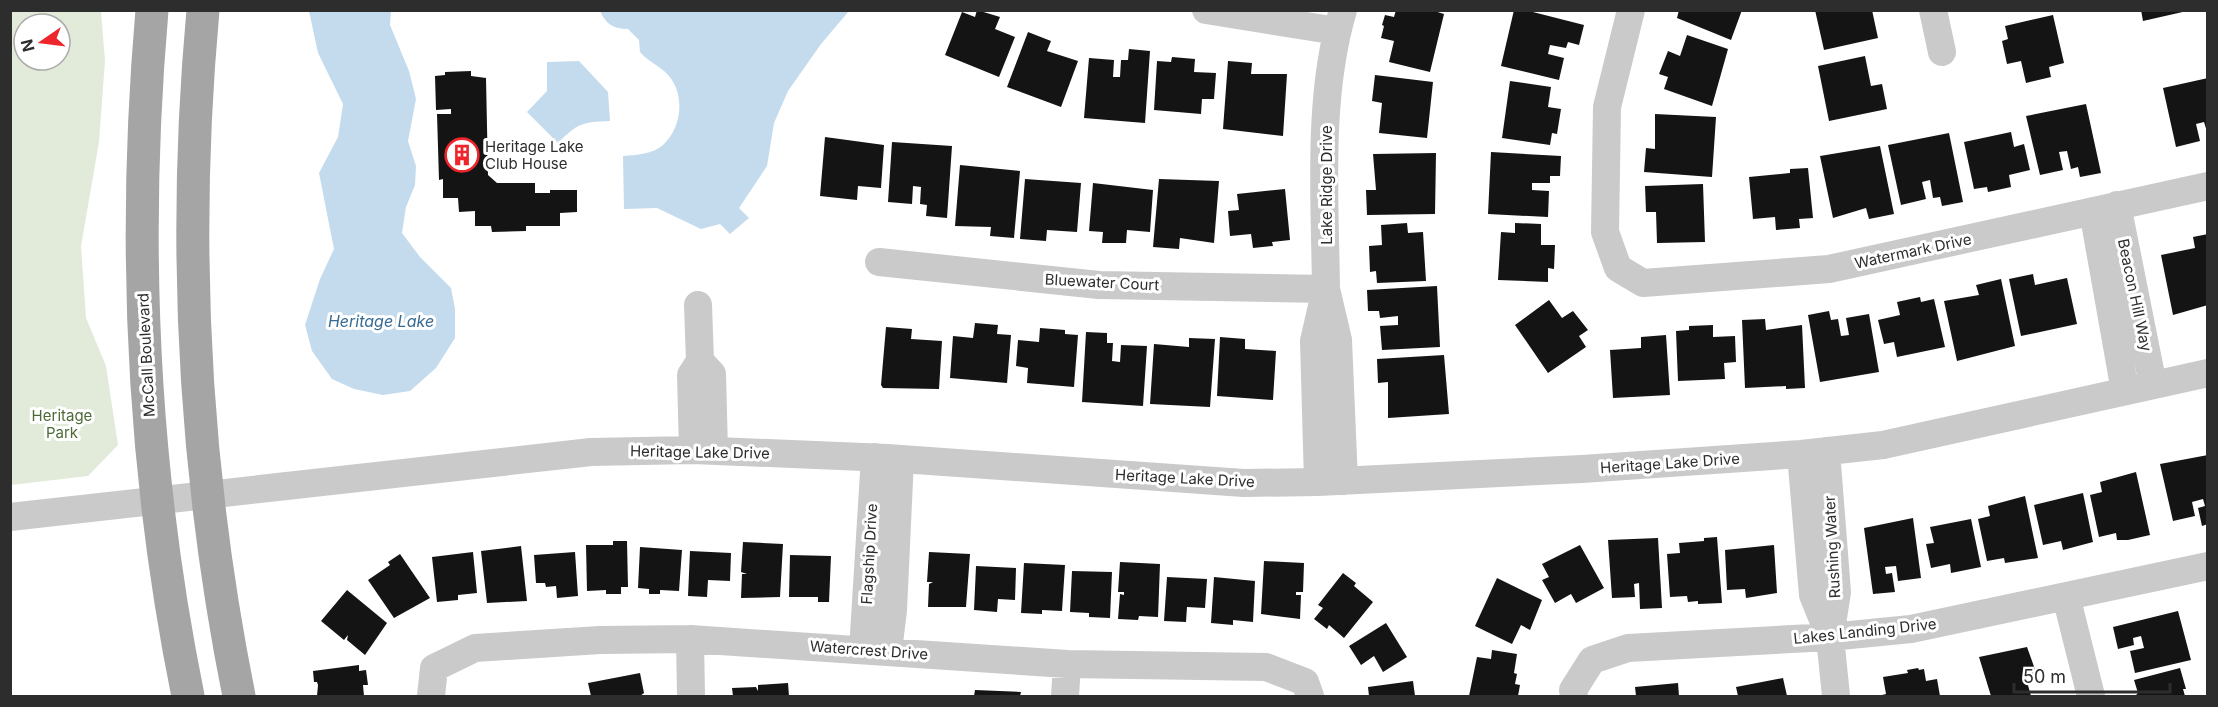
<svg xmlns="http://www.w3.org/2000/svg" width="2218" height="707" font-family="Inter,sans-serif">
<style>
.green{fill:#e2ebd9;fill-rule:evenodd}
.water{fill:#c4dbed}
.building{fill:#141414}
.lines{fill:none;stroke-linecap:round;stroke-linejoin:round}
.minor{stroke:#cacaca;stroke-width:28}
.major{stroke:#a5a5a5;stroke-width:33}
.labels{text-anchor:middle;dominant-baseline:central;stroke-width:6;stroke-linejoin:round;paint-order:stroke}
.poi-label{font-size:15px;fill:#2d2d2d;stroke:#fff;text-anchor:start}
.street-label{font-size:15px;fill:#2d2d2d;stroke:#fff}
.park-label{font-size:15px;fill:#4d6a38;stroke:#fff}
.water-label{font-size:16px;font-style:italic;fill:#376b92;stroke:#fff}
</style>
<rect width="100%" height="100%" fill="#fff"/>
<path class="green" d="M10,11H101L105,61L99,142L81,246L86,318L106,366L118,445L88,476L11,485ZM24,24H60V60H24Z"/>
<path class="water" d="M309,11H391L390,25L409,71L416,99L408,141L416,166L415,185L406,207L402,233L420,257L451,288L455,309V338L436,368L410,391L383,395L354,389L332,379L312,351L305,325L320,279L334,249L319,173L338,137L343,104L318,53Z
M600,11H849L821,44L788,91L774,123L767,166L739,208L749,218L730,234L720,224L701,229L657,208L624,209L623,156C636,155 653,154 663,145C682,128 685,95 669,76C661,66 648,62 640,52L639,40L628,29C613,29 606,24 600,11Z
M579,61L608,92L610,121C582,122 578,123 558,143L527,112L547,91V62Z"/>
<path class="building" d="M977,10L1000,17L995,29L1015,37L999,77L945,55L962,12L975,17Z
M1396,10H1431L1444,14L1430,72L1389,62L1394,41L1381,38L1384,26L1382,25L1385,15L1394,17Z
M1514,10H1525L1584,25L1579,45L1568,42L1566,48L1550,45L1548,54L1564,58L1559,80L1501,66Z
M1679,10H1742L1731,40L1677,18Z
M1815,10H1872L1878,38L1824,50Z
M2141,10H2187V11L2143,21Z
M2053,15L2064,63L2049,67L2051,77L2026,83L2021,61L2007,64L2002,41L2008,39L2005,26Z
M1028,32L1051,41L1047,51L1078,61L1061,107L1007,87Z
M1687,35L1728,49L1712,106L1664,89L1668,77L1659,74L1668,51L1680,56Z
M1129,49L1150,51L1145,123L1084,118L1089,58L1114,60L1113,77H1120L1121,60H1128Z
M1865,56L1871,86L1882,84L1887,109L1829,121L1818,66Z
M1172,57L1195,59L1194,72L1216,73L1214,99H1202L1201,114L1154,110L1157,61L1171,62Z
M1228,61L1252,63L1251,74H1287L1283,136L1223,129Z
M471,71V76L486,78L488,175L497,183H535V193H550V190H577V212L560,213V226H526V231L492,232L491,226H475V211L459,212L458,198H443V179L439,180L437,114H451V109L436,110L435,76L445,75V72Z
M1375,75L1433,82L1427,138L1379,133L1382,103L1372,101Z
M2208,78V135L2204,122L2196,124L2200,141L2176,147L2163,88Z
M1510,81L1551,87L1548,107L1561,109L1557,134L1552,133L1550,145L1502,138Z
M2086,104L2101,173L2080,177L2078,167L2071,169L2067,151L2059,152L2063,170L2040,175L2026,116Z
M1655,114L1716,117L1712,177L1644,172L1646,148L1655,149Z
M2011,132L2014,147L2024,144L2030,170L2009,175L2011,187L1988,192L1987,187L1974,189L1964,142Z
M1949,133L1963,202L1942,206L1940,197L1933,198L1930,180L1922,182L1926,199L1901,205L1888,145Z
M825,137L884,145L881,188L858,186L857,200L820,196Z
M892,142L952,146L947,218L926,216L927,205L920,204L921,187L913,186L912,204L888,202Z
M1880,146L1894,214L1869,219L1866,208L1833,218L1820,156Z
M1491,152L1561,156L1560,176H1550V183H1532V190L1549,191L1548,217L1488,214Z
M1436,153L1435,214L1367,215L1366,190H1376L1373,154Z
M960,165L1020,171L1014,238L990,236L991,227L955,226Z
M1808,168L1813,218L1799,219L1800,228L1776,230L1775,217L1753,219L1749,177L1790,173V169Z
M1025,179L1081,183L1077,232L1047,230L1046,241L1020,239Z
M1159,179L1219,181L1214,243L1180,238L1179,249L1153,247Z
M1093,183L1153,190L1150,232L1127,230L1126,243H1102L1103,232L1089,231Z
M1703,184L1705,242L1657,243L1656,212H1646L1645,186Z
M1285,189L1290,240L1272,242L1273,246L1253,248L1251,234L1230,236L1228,211L1239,210L1237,194Z
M1407,223L1408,233L1423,232L1426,281L1377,283L1376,271L1370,272L1369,246L1382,245L1381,225Z
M1515,223L1541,224V245H1555L1554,269L1548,268V282L1498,280L1501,232L1515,233Z
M2208,234V305L2173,315L2161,255L2195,248L2193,237Z
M2033,274L2035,285L2067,278L2077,324L2021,336L2009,279Z
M2001,279L2015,346L1957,361L1944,301L1979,295L1976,285Z
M1437,286L1440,347L1382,350L1380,326L1398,325V316L1380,318L1379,311H1368L1367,290Z
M1920,297L1921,302L1934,299L1945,347L1897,357L1894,342L1884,344L1878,320L1900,315L1897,302Z
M1549,300L1562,318L1573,311L1588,330L1579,336L1586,347L1548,373L1515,325Z
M1829,311L1831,320L1838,319L1841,336L1849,335L1846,318L1869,314L1879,372L1820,382L1808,315Z
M1765,319L1766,330L1802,325L1805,388L1786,389V386L1745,388L1742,320Z
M975,323L998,325L997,334L1011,335L1007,383L950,378L953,336L973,338Z
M1713,325V337L1735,336L1736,362L1724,363L1725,379L1678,381L1676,331L1689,330V326Z
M886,327L912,329L911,339L942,341L939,389L883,388L881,385Z
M1040,328L1065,330V334L1078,335L1074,387L1027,383L1028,368L1016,366L1018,340L1039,342Z
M1086,332L1107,333V343H1113L1112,361L1120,362L1121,345L1147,346L1143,406L1082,402Z
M1666,335L1670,395L1613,398L1610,350L1641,348V337Z
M1220,337L1245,339V349L1276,351L1273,400L1217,396Z
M1189,338L1215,339L1210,407L1150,404L1154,344L1189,347Z
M1444,355L1449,414L1388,418V382L1378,383L1377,359Z
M2208,455V524L2202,526L2198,508L2205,506L2203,499L2192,502L2195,516L2173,521L2160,464Z
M2136,472L2150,535L2128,540H2117L2116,533L2099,537L2090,495L2102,492L2100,482Z
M2083,493L2093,542L2063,550L2061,541L2043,545L2034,505Z
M2025,496L2038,558L2005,563L2004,558L1987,561L1978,519L1990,516L1988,506Z
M1913,518L1921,578L1898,581L1896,566L1885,567L1886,574L1892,573L1895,592L1873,594L1864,528Z
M1971,519L1981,567L1951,573L1950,564L1931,568L1926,544L1934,543L1930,527Z
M1717,537L1722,603L1698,604V601L1688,602L1687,596L1670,597L1667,554L1680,553L1679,543L1704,541V538Z
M1658,538L1662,608L1640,609L1639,583L1634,584L1635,597L1612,598L1608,540Z
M613,541H627L628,587H621V594H606V590L587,591L586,545H613Z
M743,542L783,544L780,597L741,598L742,574H747L741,572Z
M1580,545L1604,588L1576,603L1571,594L1555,603L1542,580L1549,577L1542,564Z
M1774,545L1777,593L1746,598L1745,589L1727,590L1725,550Z
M521,546L527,601L487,603L481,551Z
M640,547L682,550L679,591L660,590V594H649V589L638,588Z
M690,551L731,553L730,581L708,580L707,597L688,596Z
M473,552L477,593L458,595V600L437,602L432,557Z
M575,552L578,596L557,598L556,586L546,587L545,583H536L534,555Z
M929,552L970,554L966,607H928L929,584L933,582H927Z
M400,554L430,598L394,618L368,580L390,565L388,562Z
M790,555L831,556L829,602H818V597H789Z
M1264,561L1304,563L1303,592H1296V595H1301L1300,619L1261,614Z
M1120,562L1160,564L1158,617L1139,616L1138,620L1118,619L1120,594L1124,595V592H1118Z
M1024,563L1065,565L1062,611L1042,610V614L1021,613Z
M976,566L1016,568L1015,600L998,599L997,612L974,610Z
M1072,571L1112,572L1110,618L1089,617V613L1070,612Z
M1343,573L1356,583L1354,586L1373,602L1344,638L1329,625L1327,629L1314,619L1323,608L1318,605Z
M1167,577L1207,579L1205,608L1187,607L1186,622L1164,621Z
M1214,577L1255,581L1253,622L1233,620V625L1211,623Z
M1497,578L1542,600L1530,630L1521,625L1512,644L1475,626Z
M347,590L387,623L365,655L347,640L348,635L344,640L321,621Z
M2178,611L2191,660L2135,673L2130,651L2144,648L2141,636L2133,638L2134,645L2118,649L2113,627Z
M1386,623L1407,657L1383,672L1374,656L1361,665L1349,646Z
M2027,647L2037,675L2026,678L2031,696H1991L1979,657Z
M1492,650L1517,654L1514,673L1517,674L1515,684L1520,685L1518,696H1469L1477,657L1491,659Z
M359,665V671L366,670L368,685H363L364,696H317L318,685L317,682H314L313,671Z
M1918,668L1919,670L1924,669L1926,681L1937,679L1940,696H1878L1886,694L1883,677L1908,673L1907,670Z
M2180,668L2186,689H2183L2185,696H2135L2138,693L2134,680Z
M640,673L644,693L640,696H591L588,683Z
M1783,678L1787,696H1738L1736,687Z
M1413,681L1415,696H1369L1368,687Z
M788,683L789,696H733L732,688L756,687L758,691V685Z
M1678,683L1679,696H1636L1635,687Z
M975,690L1021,692L1020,696H974Z"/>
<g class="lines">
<path class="minor" d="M1206,10L1337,31
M1631,10L1607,107L1605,232L1618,268L1643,283L1829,269L2208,186
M1933,10L1942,52
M2117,205L2153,385
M2093,211L2125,391
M879,262L1099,285L1326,289C1325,198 1317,98 1343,10
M700,361L712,374L714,451
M693,450L691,375L700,361L698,305
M1801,454L1813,595L1830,637L1837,592L1826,451
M1318,482L1314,341L1326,289L1338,340L1344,481
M10,517L591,452L693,450L887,458L1244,483L1318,482L1582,469L1801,454L1883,445L2208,373
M2066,596L2091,696
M1830,637L1836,696
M690,639L691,696
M863,650L875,457
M888,651L893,610L900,459
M431,696L434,668L475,648L600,640L690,639L1067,664L1266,667L1305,682L1310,696
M1065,696L1067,664
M1574,696L1573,690L1592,660L1628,648L1830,637L1911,629L2208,566"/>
<path class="major" d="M152,10C132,240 142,470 188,696
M203,10C182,239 194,472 239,696"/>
</g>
<defs>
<g id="building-ring" transform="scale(1.725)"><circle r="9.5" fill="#fff" stroke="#ee252b" stroke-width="1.5"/><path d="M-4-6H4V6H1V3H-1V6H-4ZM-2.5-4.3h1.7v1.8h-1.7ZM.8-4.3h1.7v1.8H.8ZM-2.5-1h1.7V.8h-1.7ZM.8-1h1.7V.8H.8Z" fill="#ee252b"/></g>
</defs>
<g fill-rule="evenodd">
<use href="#building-ring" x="462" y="155"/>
</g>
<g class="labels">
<g class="poi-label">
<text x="485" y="146">Heritage Lake<tspan x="485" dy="17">Club House</tspan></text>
</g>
<g class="street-label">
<text transform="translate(1326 185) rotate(-90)">Lake Ridge Drive</text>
<text transform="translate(1913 251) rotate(-12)">Watermark Drive</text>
<text transform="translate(1102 282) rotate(3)">Bluewater Court</text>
<text transform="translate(2135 295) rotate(78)">Beacon Hill Way</text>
<text transform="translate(146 355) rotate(-93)">McCall Boulevard</text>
<text transform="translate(700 452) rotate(1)">Heritage Lake Drive</text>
<text transform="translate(1670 463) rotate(-4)">Heritage Lake Drive</text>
<text transform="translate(1185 478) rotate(3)">Heritage Lake Drive</text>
<text transform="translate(1832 547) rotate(-93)">Rushing Water</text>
<text transform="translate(869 554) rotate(-87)">Flagship Drive</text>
<text transform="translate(1865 631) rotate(-6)">Lakes Landing Drive</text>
<text transform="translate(869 650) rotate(4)">Watercrest Drive</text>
</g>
<g class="park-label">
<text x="62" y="415">Heritage<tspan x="62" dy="17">Park</tspan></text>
</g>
<g class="water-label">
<text x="381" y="321">Heritage Lake</text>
</g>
</g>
<rect width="2218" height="707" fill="none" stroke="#2d2d2d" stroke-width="24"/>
<g transform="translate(42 42) rotate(256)"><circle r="28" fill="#ffffff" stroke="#ababab" stroke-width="1.5"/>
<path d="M0-4.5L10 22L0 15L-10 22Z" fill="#ee252b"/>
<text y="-9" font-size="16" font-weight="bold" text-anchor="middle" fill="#2d2d2d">N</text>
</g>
<path d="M2014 683v9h156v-9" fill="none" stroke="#2d2d2d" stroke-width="3"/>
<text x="2023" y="683" font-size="18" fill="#2d2d2d" stroke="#ffffff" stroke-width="4.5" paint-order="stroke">50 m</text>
</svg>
